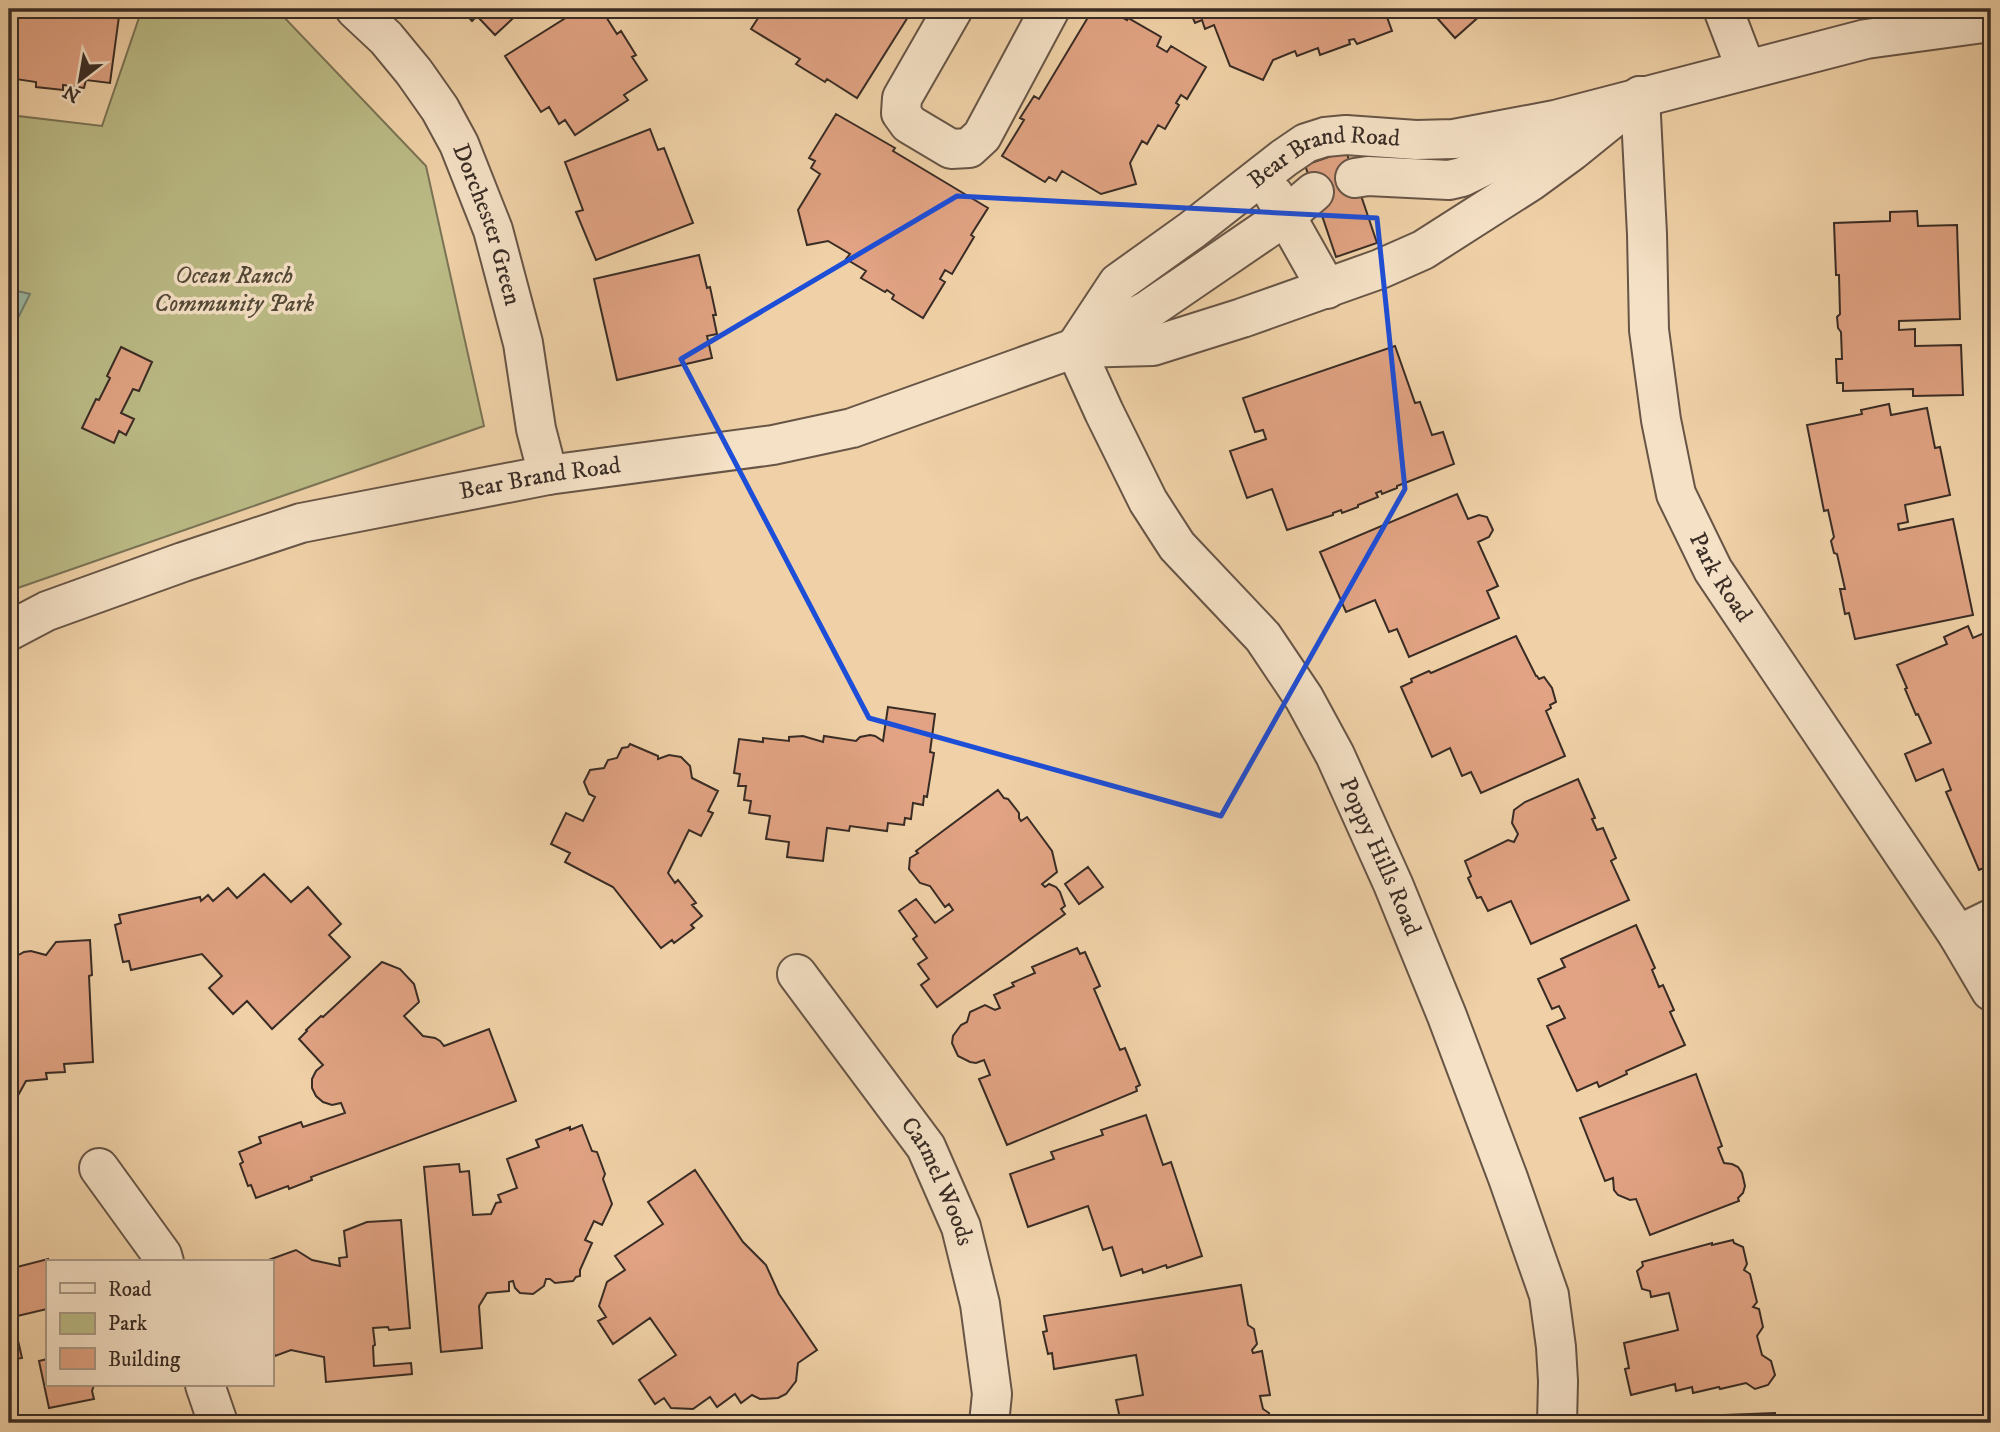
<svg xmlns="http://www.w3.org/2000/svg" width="2000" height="1432" font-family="'IM FELL DW Pica',serif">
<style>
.green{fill:#bbbb86;stroke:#7a7456;stroke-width:2}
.water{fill:#9bb8a3;stroke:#748071;stroke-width:2}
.building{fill:#e1a383;stroke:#392c25;stroke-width:2}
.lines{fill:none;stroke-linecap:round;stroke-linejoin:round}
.minor-casing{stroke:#675546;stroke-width:42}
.minor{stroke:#f5e1c6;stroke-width:38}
.marked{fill:none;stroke:#1d4ed8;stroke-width:5;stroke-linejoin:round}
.labels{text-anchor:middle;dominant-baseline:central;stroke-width:7;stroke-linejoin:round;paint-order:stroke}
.street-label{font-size:24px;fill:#392c25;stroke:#f5e1c6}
.park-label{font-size:24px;font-style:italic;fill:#534938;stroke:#f5e1c6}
</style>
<rect width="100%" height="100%" fill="#f0d1a7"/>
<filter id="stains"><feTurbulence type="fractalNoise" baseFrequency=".00286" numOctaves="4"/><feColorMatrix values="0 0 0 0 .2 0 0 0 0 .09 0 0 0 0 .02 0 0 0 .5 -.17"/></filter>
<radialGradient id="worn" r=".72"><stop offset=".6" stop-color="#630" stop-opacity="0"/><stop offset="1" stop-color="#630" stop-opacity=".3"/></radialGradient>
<path class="green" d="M142,9H267L282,15L426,166L484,426L9,591V115L102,126Z"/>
<path class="water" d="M9,289L30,294L9,336Z"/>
<path class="building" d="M13,9H120L110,83L86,80L84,88L63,85V90L36,87V82L9,78V43Z
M461,9H523L495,35L477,16L472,21Z
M580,9H601L617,34L621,31L636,55L632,57L647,80L624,95L628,100L575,135L565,120L559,124L549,107L541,112L505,56Z
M764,9H913L857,98L827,79L825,82L796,64L800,59L751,29Z
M1093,9H1107L1127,20L1128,18L1161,37L1157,46L1167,52L1171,46L1206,67L1187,99L1181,95L1176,103L1179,105L1165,129L1158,125L1147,144L1142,141L1130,163L1136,184L1101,194L1062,171L1056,181L1049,177L1045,182L1002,156L1024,120L1020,118L1034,96L1039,99Z
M1189,9H1384L1392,31L1357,44L1354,39L1349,40L1350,44L1320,55L1318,48L1297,56L1295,51L1273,60L1263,80L1230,66L1214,25L1205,29L1202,20L1195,23Z
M1429,9H1480L1483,13L1455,38Z
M836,114L895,148L893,151L988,208L971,235L974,237L952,274L945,270L940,279L945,282L923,318L892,299L894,295L887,290L885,292L861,278L866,271L846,259L850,254L828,241L807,245L798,210L820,174L811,168L815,161L809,158Z
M650,129L658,150L664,148L693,223L596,260L576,212L583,210L565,162Z
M1346,151L1377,243L1336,257L1305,165Z
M1917,211L1918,226L1957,225L1960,319L1899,321V330L1915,329V346L1961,345L1963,395L1913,396V389L1843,391V383H1837L1836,359H1842L1841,332L1838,328L1837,317L1840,314L1839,275H1836L1834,223L1890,221V212Z
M699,255L707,288L710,287L716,315H713L717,334L707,336L712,358L617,380L594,279Z
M1395,346L1415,403L1420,402L1432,435L1443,432L1454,464L1397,486V488L1382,494L1381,491L1376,493L1378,497L1358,505V507L1342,513L1341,510L1333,513V515L1287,530L1272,489L1247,498L1230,451L1266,439L1263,430L1255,432L1243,398Z
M121,347L152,362L139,391L133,389L121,413L134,419L126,435L119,431L114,443L82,428L96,399L99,400L110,378L107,376Z
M1889,404L1891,415L1927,408L1935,448L1940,447L1950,495L1905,505L1908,522L1898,524L1899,530L1953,519L1973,615L1855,639L1849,613L1845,614L1840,589H1845L1837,554L1834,553L1831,541L1834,537L1828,510L1824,511L1807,425L1862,414L1861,410Z
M1457,494L1468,519L1479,515L1487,517L1493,530L1489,537L1478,542L1498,586L1487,591L1499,618L1409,657L1397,629L1389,632L1375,600L1346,612L1320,552Z
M1968,626L1973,638L1991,630V865L1979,870L1946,792L1951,790L1943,769L1916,781L1905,754L1931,743L1918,714L1916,715L1905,689L1907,688L1897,665L1947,644L1944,637Z
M1516,636L1536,676H1537L1539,679L1544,677L1552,688L1556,702L1550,705L1551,708L1546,711L1565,756L1481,793L1471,772L1462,776L1450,748L1432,757L1401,687L1412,682L1411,679L1429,671L1431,673Z
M888,707L935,714L930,752L934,753L927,797L924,796L923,805L913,803L911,819L905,818L904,825L888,823L887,831L850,826L849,831L827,828L823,861L787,857L789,842L766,839L770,816L749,813L751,801L744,800L746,786H738L740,774L734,773L739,739L763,742V738L789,741V737L803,736L823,742L824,736L856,741L860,737L870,735L875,736L883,741Z
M630,744L658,756V759L669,755L681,757L690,766L692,778L718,791L708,811L713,813L701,836L689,830L668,873L675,883L678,880L696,903L692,905L702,916L691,925L694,928L674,943L672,940L661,948L613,887L565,862L570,853L551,844L566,813L583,821L595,797L589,794L584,782L590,770L604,768L608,760L617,758L622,748L628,747Z
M1578,779L1595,818L1592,819L1597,830L1603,828L1616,858L1611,861L1629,900L1531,944L1511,901L1488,911L1481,897L1477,898L1468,878L1471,876L1465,861L1508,840L1514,842L1518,834L1512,823L1514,810L1525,802Z
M998,790L1004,798L1008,799L1019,813V818L1021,821L1027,817L1052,851L1057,872L1042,884L1045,887L1049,884L1056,887L1060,892L1065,906L1061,909L1065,914L937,1007L921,985L929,979L918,964L927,958L913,939L917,936L899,911L916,899L935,923L953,910L949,904L945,907L930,886L920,883L909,869L910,858L918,853L916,851Z
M1088,867L1103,887L1079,904L1065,884Z
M264,874L291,902L308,887L341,924L329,935L350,957L272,1029L247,1001L233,1014L209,988L222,976L202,954L131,970L129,961L123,962L115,925L121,923L119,915L200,897L201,901L208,895L213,901L228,888L237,898Z
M1636,925L1655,968L1652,970L1659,987L1663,985L1674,1010L1670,1012L1685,1045L1626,1071L1627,1074L1599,1087L1597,1082L1577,1091L1547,1026L1565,1018L1559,1006L1552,1009L1538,979L1565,967L1561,959Z
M90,940L92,975L89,976L93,1062L64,1064L65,1072L46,1073L47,1079L26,1081L11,1108L9,1106V968L16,967L15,957L24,952L31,951L46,955L56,942Z
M1077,948L1080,954L1085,952L1100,986L1094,989L1120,1050L1125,1048L1140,1085L1136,1087L1137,1091L1007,1145L979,1079L990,1075L984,1060L976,1063L970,1062L958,1056L952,1043L953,1036L961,1025L967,1022L970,1012L985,1005L995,1010L1000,1008L994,995L1014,986L1012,983L1035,973L1032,967Z
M382,962L400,969L414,984L419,1002L404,1016L423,1036L435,1038L440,1041L444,1046L489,1029L516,1101L311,1177L312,1180L289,1189L288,1186L256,1198L251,1185L248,1186L240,1164L243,1162L239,1152L261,1143L259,1137L301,1122L303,1127L345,1113L341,1103L332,1105L323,1102L316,1096L312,1088V1079L316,1071L323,1065L299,1039L307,1031L306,1030L321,1016L323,1017Z
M1696,1074L1722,1146L1718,1148L1724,1163L1732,1164L1738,1167L1742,1173L1745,1186L1743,1193L1738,1198L1739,1201L1650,1235L1636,1199L1630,1200L1618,1195L1614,1190L1613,1178L1605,1181L1580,1118Z
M1146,1115L1163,1165L1171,1162L1202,1256L1167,1268L1166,1265L1143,1273L1142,1269L1121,1276L1112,1247L1103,1250L1088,1206L1028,1227L1010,1174L1054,1159L1051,1152L1103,1135L1101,1130Z
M582,1125L592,1151L597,1152L605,1174L603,1179L612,1204L602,1225L594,1221L585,1240L592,1243L580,1270V1276L576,1277L573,1281L555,1283L550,1279H546L544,1286L533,1294L520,1293L515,1288L513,1281L509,1282V1291L487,1293L479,1306L482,1348L441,1352L424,1167L459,1164L460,1172L469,1171L473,1215L491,1214L496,1203L501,1202L498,1195L517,1188L507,1159L539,1147L536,1140L570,1127V1130Z
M695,1170L743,1242L766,1265L779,1294L817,1350L798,1363L796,1381L786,1394L778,1398L760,1399L752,1395L741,1403L735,1394L717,1407L710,1397L693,1409L671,1408L664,1398L655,1404L639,1380L676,1355L650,1318L613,1344L598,1321L606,1317L599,1306L607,1282L625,1270L615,1256L663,1224L648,1202Z
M401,1220L410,1328L389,1330L388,1327L373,1328L375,1345L373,1346L374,1366L411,1363L412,1374L326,1382L324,1357L291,1350L275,1356L271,1346V1262H263L296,1250L312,1260L340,1266L339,1258L347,1257L344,1231L367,1222Z
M1733,1240L1734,1243L1743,1247L1747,1264L1744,1270L1750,1274L1757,1302L1753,1307L1759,1309L1763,1327L1757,1336L1762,1355L1771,1361L1775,1375L1768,1385L1755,1389L1746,1383L1720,1389L1719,1387L1693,1393L1692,1387L1676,1391L1675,1384L1631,1395L1625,1369L1629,1368L1624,1343L1678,1330L1669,1293L1651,1297L1650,1291L1642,1289L1637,1271L1643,1266L1642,1262L1712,1243V1245Z
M48,1259L47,1309L9,1318V1269Z
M1241,1285L1248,1325L1254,1329L1257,1344L1252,1350L1253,1353L1262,1351L1270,1395L1260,1396L1263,1409L1269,1413L1271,1423H1121L1116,1400L1143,1395L1136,1355L1054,1369L1052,1353L1048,1354L1043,1332L1047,1331L1044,1316Z
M14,1323L22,1358L9,1360V1324Z
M47,1359V1385H94L92,1391L94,1399L49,1408L39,1361Z
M1775,1413L1776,1423H1645V1418Z"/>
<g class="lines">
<g class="minor-casing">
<g id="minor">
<path id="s1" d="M355,9L386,38L414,72L440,109L459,144L493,230L523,343L536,429L548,475"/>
<path d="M953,9L902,98L901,113L909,124L951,149L969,148L982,136L1050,9"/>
<path d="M1723,9L1746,69"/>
<path id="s2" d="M1640,96L1647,234L1649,330L1661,420L1676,494L1713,570L1958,935L1991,991"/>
<path d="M1355,178L1368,176L1449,180L1462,177L1501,158L1545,127"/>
<path d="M1274,195L1327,289"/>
<path d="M1083,344L1148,310L1287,215L1314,192"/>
<path id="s3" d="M1075,348L1104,412L1148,501L1177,546L1263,637L1304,698L1335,755L1393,884L1447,1016L1508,1178L1549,1295L1556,1347L1558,1381L1557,1423"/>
<path id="s4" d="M1075,348L1118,283L1192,230L1284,158L1306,143L1325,137L1346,135L1416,140L1454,139L1555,120L1866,39L1991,22"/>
<path id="s5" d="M9,631L47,611L183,562L301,523L548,475L773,445L852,428L1075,348L1153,346L1242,318L1380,269L1423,250L1531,181L1572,151L1640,96"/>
<path d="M1958,935L1991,919"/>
<path id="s6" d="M797,974L926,1147L961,1227L980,1304L992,1394L989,1423"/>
<path d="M99,1168L162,1255L164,1262"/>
<path d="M205,1385L218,1423"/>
</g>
</g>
<use href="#minor" class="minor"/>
</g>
<path class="marked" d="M957,196L1377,218L1405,489L1221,816L869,718L681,359Z"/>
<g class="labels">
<g class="street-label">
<text stroke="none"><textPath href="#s4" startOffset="326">Bear Brand Road</textPath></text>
<text stroke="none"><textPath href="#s1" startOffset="257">Dorchester Green</textPath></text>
<text stroke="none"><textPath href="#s5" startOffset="555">Bear Brand Road</textPath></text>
<text stroke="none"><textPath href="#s2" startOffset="495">Park Road</textPath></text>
<text stroke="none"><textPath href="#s3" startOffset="598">Poppy Hills Road</textPath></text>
<text stroke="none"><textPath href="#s6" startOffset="252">Carmel Woods</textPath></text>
</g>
<g class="park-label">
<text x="234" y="276">Ocean Ranch<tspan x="234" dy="28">Community Park</tspan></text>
</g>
</g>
<rect width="2000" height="1432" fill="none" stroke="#f0d1a7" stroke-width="35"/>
<rect x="10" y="10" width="1979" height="1411" fill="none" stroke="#392c25" stroke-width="3.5"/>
<rect x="18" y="18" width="1965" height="1397" fill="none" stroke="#392c25" stroke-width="2"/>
<rect x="46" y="1260" width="228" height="126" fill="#f5e1c6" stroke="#aa9986" stroke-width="2"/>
<rect x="60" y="1283" width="35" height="10" fill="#f5e1c6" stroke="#aa9986" stroke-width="2"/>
<text x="108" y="1296" font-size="21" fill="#392c25">Road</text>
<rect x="60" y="1313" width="35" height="21" fill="#bbbb86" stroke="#aa9986" stroke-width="2"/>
<text x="108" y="1330" font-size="21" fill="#392c25">Park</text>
<rect x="60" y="1348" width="35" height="21" fill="#e1a383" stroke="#aa9986" stroke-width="2"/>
<text x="108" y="1366" font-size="21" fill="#392c25">Building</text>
<g transform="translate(80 80) rotate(211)" stroke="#f5e1c6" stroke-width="5" paint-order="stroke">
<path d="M0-5L12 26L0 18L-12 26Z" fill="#392c25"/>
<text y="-10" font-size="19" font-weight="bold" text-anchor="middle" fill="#392c25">N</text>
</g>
<rect width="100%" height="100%" filter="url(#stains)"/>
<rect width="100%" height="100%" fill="url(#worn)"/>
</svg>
